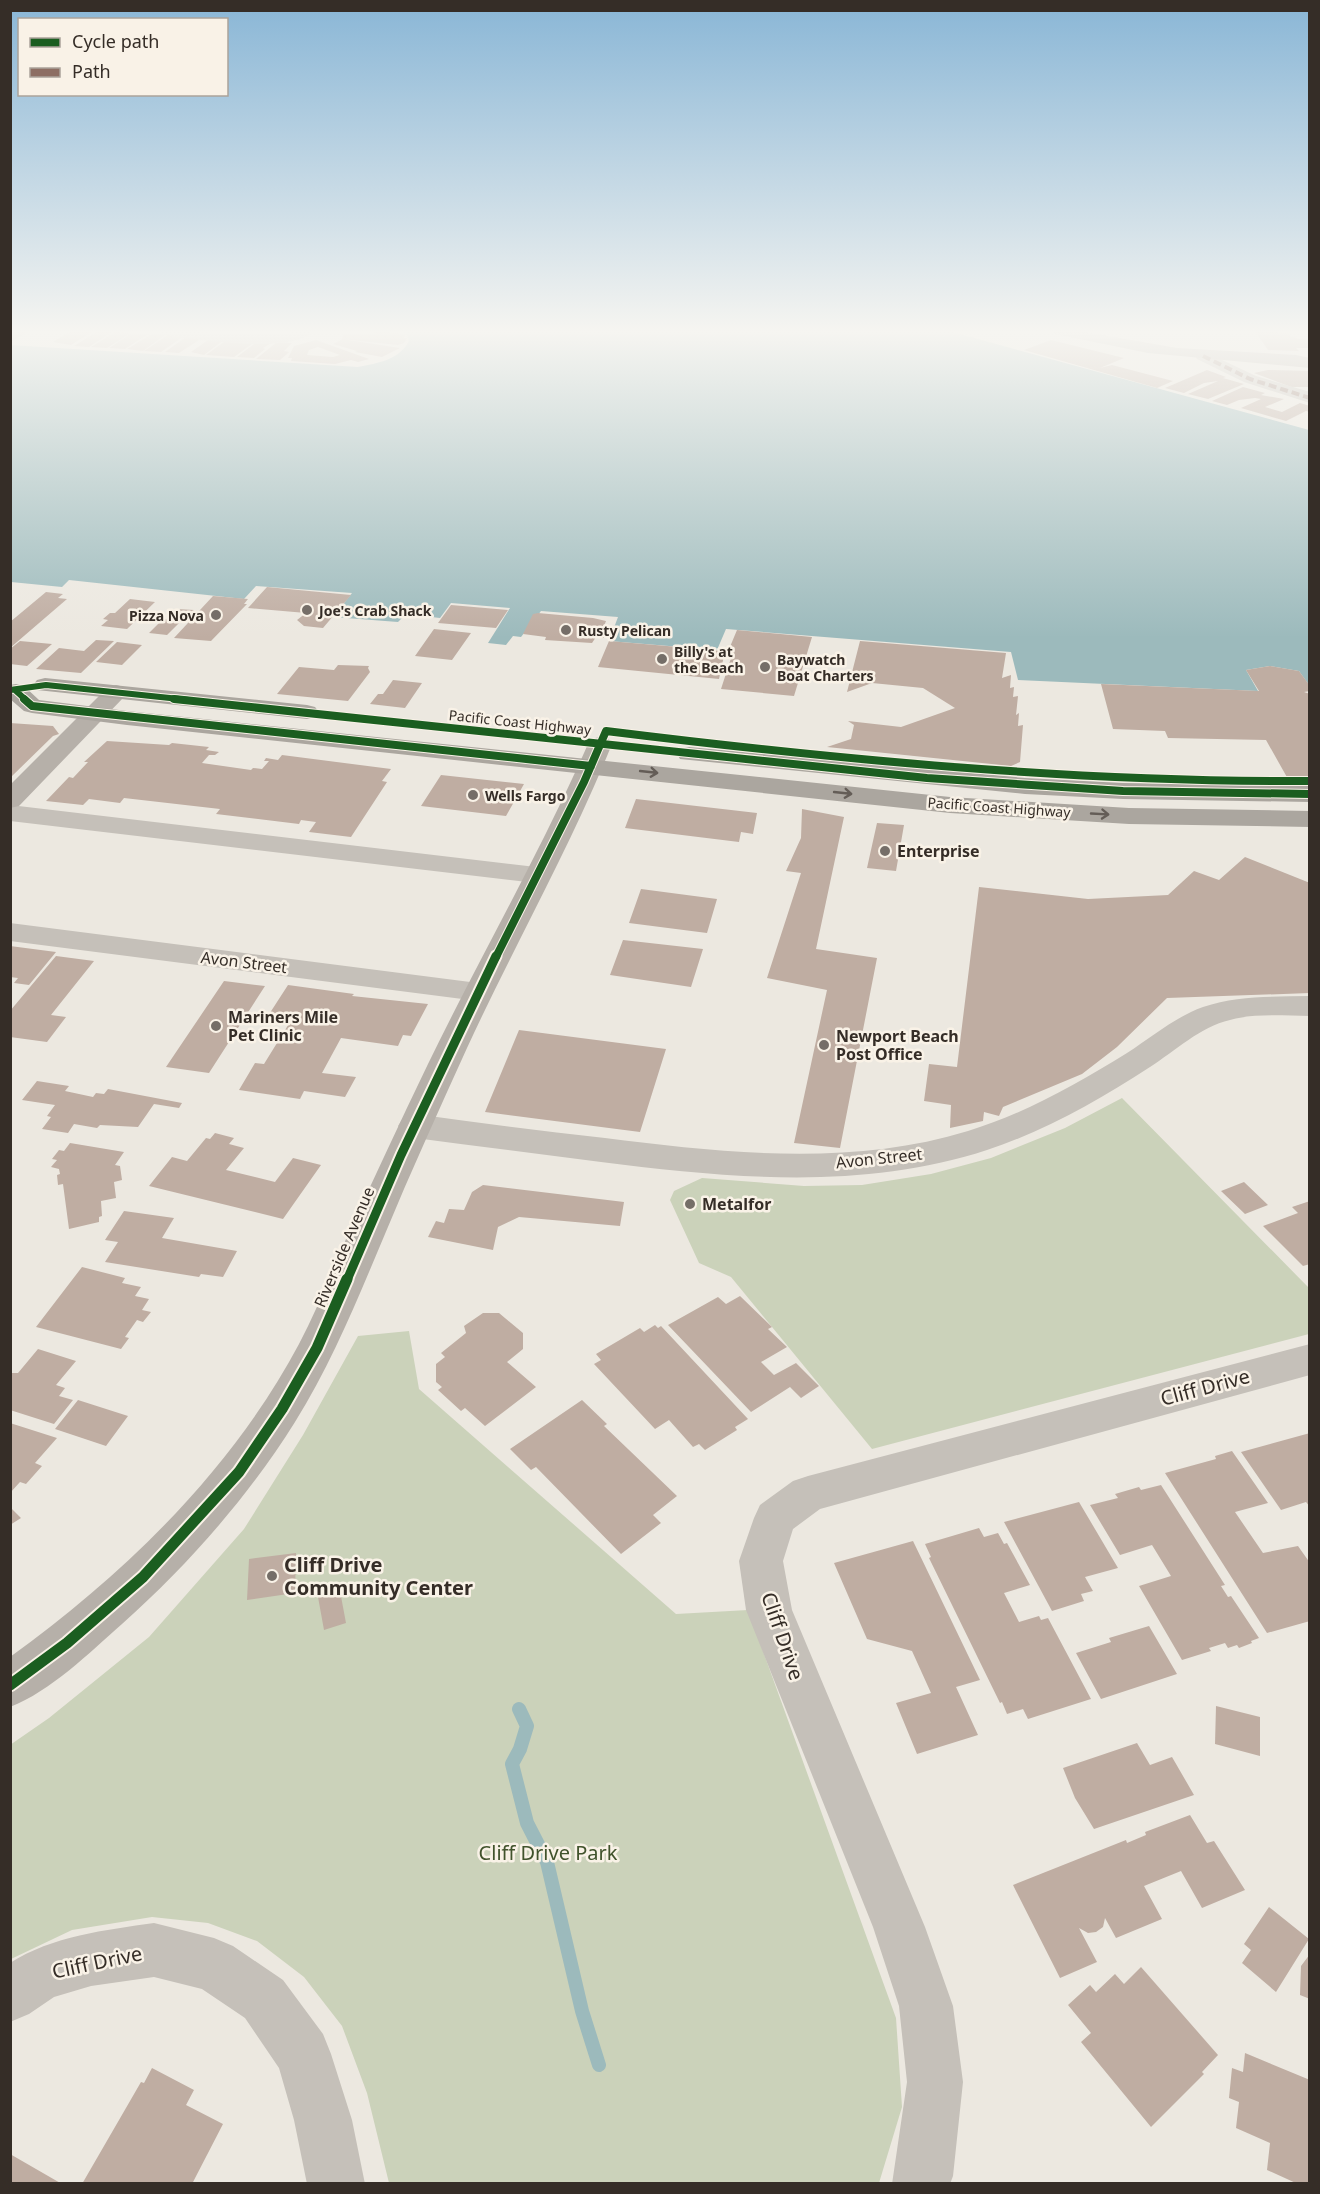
<svg xmlns="http://www.w3.org/2000/svg" width="1320" height="2194" font-family="'Noto Sans',sans-serif">
<style>
.green{fill:#cbd2ba}
.water{fill:#9cbabc}
.lines{fill:none;stroke-linecap:round;stroke-linejoin:round}
.stream{stroke:#9cbabc;stroke-width:14}
.building{fill:#bfada2;fill-rule:evenodd}
.street{fill:#c5c0b9;fill-rule:evenodd}
.secondary{fill:#b6b0a9;fill-rule:evenodd}
.highway{fill:#aba69f;fill-rule:evenodd}
.quiet{stroke:#8d6e63;stroke-width:4;stroke-dasharray:8 4;stroke-linecap:butt}
.cycleway-far3-casing{stroke:#f9f2e7;stroke-width:8}
.cycleway-far2-casing{stroke:#f9f2e7;stroke-width:10}
.cycleway-far1-casing{stroke:#f9f2e7;stroke-width:13}
.cycleway-casing{stroke:#f9f2e7;stroke-width:15}
.cycleway-far3{stroke:#1b5e20;stroke-width:6}
.cycleway-far2{stroke:#1b5e20;stroke-width:8}
.cycleway-far1{stroke:#1b5e20;stroke-width:9}
.cycleway{stroke:#1b5e20;stroke-width:11}
.oneway{stroke:#645d57}
.poi-dot{fill:#756e68;stroke:#f9f2e7;stroke-width:2}
.labels{text-anchor:middle;dominant-baseline:central;stroke-width:5;stroke-linejoin:round;paint-order:stroke}
.far-poi-label{font-size:14px;font-weight:bold;fill:#352d27;stroke:#f9f2e7;text-anchor:start}
.far-street-label{font-size:14px;fill:#352d27;stroke:#f9f2e7}
.poi-label{font-size:16px;font-weight:bold;fill:#352d27;stroke:#f9f2e7;text-anchor:start}
.street-label{font-size:16px;fill:#352d27;stroke:#f9f2e7}
.near-street-label{font-size:20px;fill:#352d27;stroke:#f9f2e7}
.near-poi-label{font-size:20px;font-weight:bold;fill:#352d27;stroke:#f9f2e7;text-anchor:start}
.near-park-label{font-size:20px;fill:#41532c;stroke:#f9f2e7}
</style>
<rect width="100%" height="100%" fill="#ece8e0"/>
<path class="green" d="M1122,1098L1309,1288V1334L872,1449L731,1277L699,1263L670,1200L674,1191L702,1178L804,1186L862,1185L931,1174L991,1158L1065,1128Z
M409,1331L419,1389L676,1614L748,1610L896,2018L902,2107L879,2183H389L367,2093L342,2026L304,1977L257,1941L208,1923L152,1917L72,1930L11,1959L10,1745L49,1718L149,1637L244,1529L303,1435L358,1336Z"/>
<path class="water" d="M403,331H949L1309,430V685L1299,671L1270,666L1246,670L1258,691L1018,680L1011,652L726,629L717,650L609,641L618,617L541,611L521,637L513,636L506,645L488,643L510,608L451,603L440,618L406,614L398,622L333,617L352,593L256,586L244,599L69,580L62,587L11,582L10,345L358,367C378,363 399,360 409,341L407,335Z"/>
<g class="lines">
<path class="stream" d="M519,1709L527,1726L520,1749L512,1764L527,1823L547,1862L582,2011L599,2065"/>
</g>
<path class="building" d="M10,331H29L12,341Z
M93,331L71,345L53,342L71,331Z
M98,331H113L89,347L74,346Z
M375,331L406,334L404,338H407L404,343L398,345L342,339L344,334H373Z
M1255,331L1289,333L1290,336L1299,339L1310,340V348H1296L1299,351L1268,350Z
M115,332L131,333L107,348L91,347Z
M132,333L148,334L125,349L109,348Z
M152,334L165,335L143,351L127,349Z
M168,335L184,336L161,352L144,351Z
M186,337L202,338L179,353L165,352Z
M211,338L225,339L204,355L191,352Z
M228,339L256,341L234,357L206,355Z
M343,339L348,340L400,348L382,357L355,352L357,351L333,344Z
M316,340L369,359L358,362L351,360L335,364L291,361L292,358H288L294,346ZM318,347L340,355L333,357L307,355L309,350Z
M1051,340L1124,358L1100,368L1112,365L1173,381L1157,388L1024,350Z
M258,341L273,342L263,348L265,349L254,358L237,357Z
M277,342L292,343L284,351L289,352L287,354L280,360L256,359Z
M1207,370L1226,377L1223,378L1244,384L1208,399L1188,394L1218,381L1204,383L1184,393L1165,388Z
M1268,370L1310,371V387H1291L1254,373Z
M1243,387L1265,393L1261,395L1284,399L1265,407L1282,412L1300,403L1310,406V412L1306,411L1286,421L1241,408L1261,399L1255,398L1239,400L1227,405L1212,401Z
M267,587L351,595L323,628L304,626L297,620L306,613L248,608Z
M46,592L63,594L58,598L67,599L10,648V622Z
M213,596L248,599L244,604H247L211,641L174,638Z
M130,599L155,602L127,629L101,626L108,620L103,619L110,613H115Z
M451,605L508,610L496,628L438,623Z
M177,609L194,610L186,618L169,617Z
M538,613L593,618L606,621L604,626H609L604,638L596,637L592,643L545,640L546,637L523,634L533,614Z
M163,619L181,621L167,635L149,633Z
M434,629L471,633L452,660L415,656Z
M737,630L812,637L794,696L721,689L732,655L727,654Z
M96,640L114,641L81,673L36,669L59,648L84,651Z
M20,641L52,644L27,666L10,664V649Z
M609,641L725,651L719,679L598,667Z
M860,641L1006,653L1002,678L1011,675L1010,688L1014,687L1013,697L1018,696L1016,715L1019,713L1018,726L1023,725L1020,762L1011,766L827,747L851,739L854,725L848,721L901,727L955,708L923,688L872,683L847,692Z
M117,642L142,645L122,665L96,662Z
M338,665L369,666L368,668L370,672L348,701L277,694L299,667L334,670Z
M1270,666L1299,671L1310,686V691L1304,692L1310,694V777L1288,779L1266,740L1168,738L1165,731L1113,729L1101,684L1259,691L1246,670Z
M393,680L422,683L405,708L370,704L378,694H383Z
M10,723L53,726L59,734L53,736L10,778Z
M107,741L169,745L172,743L209,747L206,750L219,752L215,755H209L202,763L251,770L253,768L262,769L269,761H264L266,758L278,760L282,755L391,769L382,781L387,782L351,837L309,832L316,822L301,820L299,824L216,814L220,809L124,798L120,803L89,799L83,805L46,801L69,777L73,778L88,762H84Z
M441,775L524,784L506,816L421,806Z
M636,799L757,813L753,834L741,832L739,842L625,828Z
M802,809L844,817L816,949L877,958L840,1148L794,1143L827,990L767,978L801,873L786,871L801,838Z
M877,823L904,825L896,871L867,868Z
M1245,857L1310,883V993L1167,998L1117,1047L1082,1074L1003,1107L999,1116L984,1112L983,1121L950,1128L951,1105L924,1101L929,1064L957,1067L979,887L1088,899L1168,895L1194,871L1219,880Z
M641,889L717,899L707,933L629,923Z
M623,940L703,949L691,987L610,975Z
M10,946L56,952L29,985L14,983L18,978L10,977Z
M56,956L94,961L51,1015L66,1017L47,1042L10,1037V1011Z
M224,981L265,986L209,1073L166,1067Z
M288,985L354,994L352,996L428,1004L411,1036L403,1035L398,1046L341,1038L322,1073L356,1077L345,1097L304,1091L300,1099L239,1090L255,1063L264,1064L290,1022L266,1019Z
M519,1030L666,1049L640,1132L485,1112Z
M37,1081L69,1086L65,1091L93,1097L96,1093L104,1094L108,1089L182,1103L179,1108L154,1104L138,1127L100,1125L97,1128L74,1124L68,1133L42,1129L51,1117L47,1116L55,1105L22,1100Z
M215,1133L234,1138L229,1144L244,1148L226,1170L275,1182L293,1158L321,1165L283,1219L149,1186L172,1157L187,1161L206,1138L210,1139Z
M70,1143L124,1152L115,1165L120,1166L122,1180L114,1182L116,1198L101,1201L102,1216L99,1217V1222L69,1229L63,1184L58,1185L57,1175L60,1174L59,1169L51,1167L57,1160L52,1159L59,1150L64,1151Z
M1244,1182L1268,1205L1245,1214L1221,1191Z
M483,1185L624,1202L620,1226L519,1217L498,1227L493,1250L428,1237L436,1221L444,1223L449,1209L464,1210L472,1192Z
M1310,1201V1264L1303,1266L1263,1226L1298,1213L1292,1207Z
M124,1211L174,1218L162,1238L237,1251L223,1277L201,1274L199,1277L105,1262L118,1242L105,1240Z
M82,1267L125,1278L122,1283L141,1287L135,1296L149,1299L142,1310L151,1312L143,1322L137,1320L125,1337L129,1338L121,1349L36,1327Z
M740,1296L772,1327L768,1329L787,1347L761,1362L774,1375L796,1363L819,1386L801,1398L790,1387L751,1412L668,1325L718,1297L726,1304Z
M483,1313H499L523,1333V1349L507,1362L536,1387L485,1426L465,1408L461,1411L438,1390L442,1387L436,1382V1364L445,1357L441,1353L466,1333L464,1326Z
M655,1325L658,1328L661,1326L748,1419L735,1427L737,1430L705,1450L699,1444L693,1447L669,1420L655,1429L594,1364L601,1360L596,1354L640,1328L644,1332Z
M38,1349L76,1361L56,1385L65,1388L59,1396L73,1400L54,1424L10,1410V1373H18Z
M78,1400L128,1416L106,1446L55,1429Z
M582,1400L607,1424L604,1426L677,1496L653,1515L661,1523L621,1554L536,1467L531,1470L510,1449Z
M10,1423L57,1438L35,1463L42,1466L26,1484L20,1482L10,1493Z
M1310,1433V1507L1306,1502L1281,1510L1241,1452Z
M1232,1451L1268,1503L1235,1512L1263,1553L1298,1546L1310,1563V1621L1267,1633L1165,1473L1216,1459L1215,1456Z
M1161,1485L1225,1585L1221,1586L1228,1597L1231,1596L1259,1638L1251,1641L1252,1643L1239,1648L1237,1645L1228,1648L1225,1643L1209,1648L1211,1651L1182,1660L1139,1586L1171,1576L1152,1545L1120,1555L1090,1505L1118,1498L1115,1494L1139,1487L1141,1490Z
M1079,1502L1118,1568L1085,1577L1093,1591L1081,1594L1084,1601L1052,1611L1004,1522Z
M10,1507L21,1518L10,1525Z
M979,1528L984,1537L998,1533L1004,1544L1007,1543L1030,1585L1004,1593L1019,1622L1039,1616L1041,1620L1048,1618L1091,1699L1028,1719L1023,1709L1007,1714L1002,1702L1000,1703L929,1558L931,1557L925,1544Z
M913,1541L980,1680L956,1687L978,1735L917,1754L896,1703L931,1693L912,1651L867,1639L834,1563Z
M296,1553L295,1593L247,1600L249,1559Z
M340,1591L346,1623L324,1630L318,1597Z
M1149,1626L1177,1674L1101,1699L1076,1653L1111,1642L1109,1638Z
M1216,1706L1260,1717V1756L1215,1744Z
M1137,1743L1150,1765L1172,1757L1194,1795L1094,1829L1075,1798L1063,1768Z
M1190,1815L1207,1843L1214,1841L1245,1890L1202,1908L1181,1871L1144,1886L1162,1919L1116,1938L1105,1918L1103,1927L1096,1932L1088,1933L1079,1928L1097,1962L1060,1978L1013,1885L1126,1840L1127,1843L1146,1835L1145,1832Z
M1269,1907L1309,1939L1276,1992L1242,1963L1251,1950L1244,1944Z
M1310,1954V1999L1300,1995L1301,1966Z
M1141,1967L1218,2055L1202,2072L1204,2074L1151,2127L1081,2042L1091,2033L1068,2005L1090,1985L1096,1992L1115,1974L1124,1984Z
M1245,2053L1310,2080V2184H1298L1267,2170L1270,2143L1236,2128L1239,2102L1229,2098L1232,2068L1243,2072Z
M152,2068L194,2090L186,2105L223,2124L192,2184H82L141,2082L144,2083Z
M10,2154L62,2184H10Z"/>
<g class="lines">
<path class="street" d="M157,331L261,334L313,331C292,355 195,339 164,335Z
M1203,351L1256,376L1310,392V403L1244,382L1197,359L1195,356Z
M10,805L536,867L546,869L550,875L546,881L536,883L10,821Z
M10,923L478,983L489,985L493,992L489,999L478,1001L10,941Z
M1310,996V1016C1284,1016 1255,1013 1230,1020C1200,1027 1175,1051 1150,1067C1099,1100 1045,1131 987,1150C862,1191 729,1178 601,1162C539,1154 477,1146 415,1138L403,1134L398,1126L403,1118L415,1114C478,1123 542,1131 605,1138C724,1153 851,1167 968,1131C1024,1114 1077,1084 1127,1053C1152,1037 1175,1017 1203,1007C1238,995 1273,997 1310,996Z
M1310,1344V1375L820,1509L793,1529L783,1561L792,1610L925,1927L953,2006L963,2082L953,2176L950,2184H892L907,2082L899,2006L873,1927L746,1610L739,1561L754,1518L760,1505L793,1481L808,1476Z
M154,1923L214,1938L233,1946L283,1980L323,2034L331,2054L352,2120L365,2184H307L294,2120L279,2068L245,2018L202,1989L154,1977L91,1986L54,1997L29,2014L10,2022V1963C52,1936 106,1930 154,1923Z"/>
<path class="secondary" d="M1053,331H1080L1177,348L1296,355L1310,358V368L1148,353L1055,334Z
M116,685L124,687L128,692L124,697L19,806L10,808V785L108,687Z
M600,737L609,739L612,744C570,848 514,946 467,1048C439,1110 411,1171 385,1234C358,1298 332,1363 295,1422C248,1497 188,1565 122,1624C89,1653 51,1691 10,1707V1657C125,1574 232,1470 299,1344C317,1310 331,1274 346,1239C373,1180 400,1122 428,1064C480,957 540,853 588,744L591,739Z"/>
<path class="highway" d="M45,678L307,705L315,707L319,712L315,717L307,719L37,690L33,685L37,680Z
M16,684L24,686L39,700L127,711L950,797L1129,808L1310,811V827L1129,824L950,813L127,725L32,713L24,711L10,699V685Z
M689,747L1025,778L1123,783L1310,786V802L1123,799L1025,794L680,759L677,754L680,749Z"/>
<path class="quiet" d="M1203,356L1250,379L1310,398"/>
<g class="cycleway-far3-casing">
<path id="cycleway-far3" d="M10,690L46,685L189,700
M16,691L26,700"/>
</g>
<g class="cycleway-far2-casing">
<path id="cycleway-far2" d="M24,699L32,706L591,766
M174,699L927,778L1123,791L1310,794
M496,957L584,782L606,731C840,760 1074,782 1310,781"/>
</g>
<g class="cycleway-far1-casing">
<path id="cycleway-far1" d="M347,1280L401,1155L496,956"/>
</g>
<g class="cycleway-casing">
<path id="cycleway" d="M10,1685L67,1643L143,1577L239,1472L282,1409L317,1348L347,1279"/>
</g>
<use href="#cycleway-far3" class="cycleway-far3"/>
<use href="#cycleway-far2" class="cycleway-far2"/>
<use href="#cycleway-far1" class="cycleway-far1"/>
<use href="#cycleway" class="cycleway"/>
</g>
<defs><path id="oneway-shaft" d="M-6 0H5M1.5-3L5.5 0L1.5 3" fill="none" stroke-width="1.6" stroke-linecap="round" stroke-linejoin="round" transform="scale(1.5)"/></defs>
<g class="oneway">
<use href="#oneway-shaft" transform="translate(649 772) rotate(6)"/>
<use href="#oneway-shaft" transform="translate(843 793) rotate(6)"/>
<use href="#oneway-shaft" transform="translate(1100 814) rotate(3)"/>
</g>
<linearGradient id="sky" x2="0" y2="1"><stop stop-color="#89b6d6"/><stop offset="0.52" stop-color="#f6f5f1"/><stop offset="1" stop-color="#f6f5f1" stop-opacity="0"/></linearGradient>
<rect width="1320" height="638" fill="url(#sky)"/>
<g class="poi-dot">
<circle cx="307" cy="610" r="6"/>
<circle cx="216" cy="615" r="6"/>
<circle cx="566" cy="630" r="6"/>
<circle cx="662" cy="659" r="6"/>
<circle cx="765" cy="667" r="6"/>
<circle cx="473" cy="795" r="6"/>
<circle cx="885" cy="851" r="6"/>
<circle cx="216" cy="1026" r="6"/>
<circle cx="824" cy="1045" r="6"/>
<circle cx="690" cy="1204" r="6"/>
<circle cx="272" cy="1576" r="6"/>
</g>
<g class="labels">
<g class="far-poi-label">
<text x="319" y="610">Joe's Crab Shack</text>
<text x="204" y="615" text-anchor="end">Pizza Nova</text>
<text x="578" y="630">Rusty Pelican</text>
<text x="674" y="651">Billy's at<tspan x="674" dy="16">the Beach</tspan></text>
<text x="777" y="659">Baywatch<tspan x="777" dy="16">Boat Charters</tspan></text>
<text x="485" y="795">Wells Fargo</text>
</g>
<g class="far-street-label">
<text transform="translate(520 722) rotate(6)">Pacific Coast Highway</text>
<text transform="translate(999 807) rotate(4)">Pacific Coast Highway</text>
</g>
<g class="poi-label">
<text x="897" y="851">Enterprise</text>
<text x="228" y="1017">Mariners Mile<tspan x="228" dy="18">Pet Clinic</tspan></text>
<text x="836" y="1036">Newport Beach<tspan x="836" dy="18">Post Office</tspan></text>
<text x="702" y="1204">Metalfor</text>
</g>
<g class="street-label">
<text transform="translate(244 962) rotate(7)">Avon Street</text>
<text transform="translate(879 1158) rotate(-6)">Avon Street</text>
<text transform="translate(344 1247) rotate(-67)">Riverside Avenue</text>
</g>
<g class="near-street-label">
<text transform="translate(1205 1387) rotate(-15)">Cliff Drive</text>
<text transform="translate(783 1636) rotate(71)">Cliff Drive</text>
<text transform="translate(97 1962) rotate(-12)">Cliff Drive</text>
</g>
<g class="near-poi-label">
<text x="284" y="1564">Cliff Drive<tspan x="284" dy="23">Community Center</tspan></text>
</g>
<g class="near-park-label">
<text x="548" y="1852">Cliff Drive Park</text>
</g>
</g>
<rect width="1320" height="2194" fill="none" stroke="#352d27" stroke-width="24"/>
<rect x="18" y="18" width="210" height="78" fill="#f9f2e7" stroke="#aba39a" stroke-width="1.5"/>
<rect x="30" y="38" width="30" height="9" fill="#1b5e20" stroke="#aba39a" stroke-width="1.5"/>
<text x="72" y="48" font-size="18" fill="#352d27">Cycle path</text>
<rect x="30" y="68" width="30" height="9" fill="#8d6e63" stroke="#aba39a" stroke-width="1.5"/>
<text x="72" y="78" font-size="18" fill="#352d27">Path</text>
</svg>
